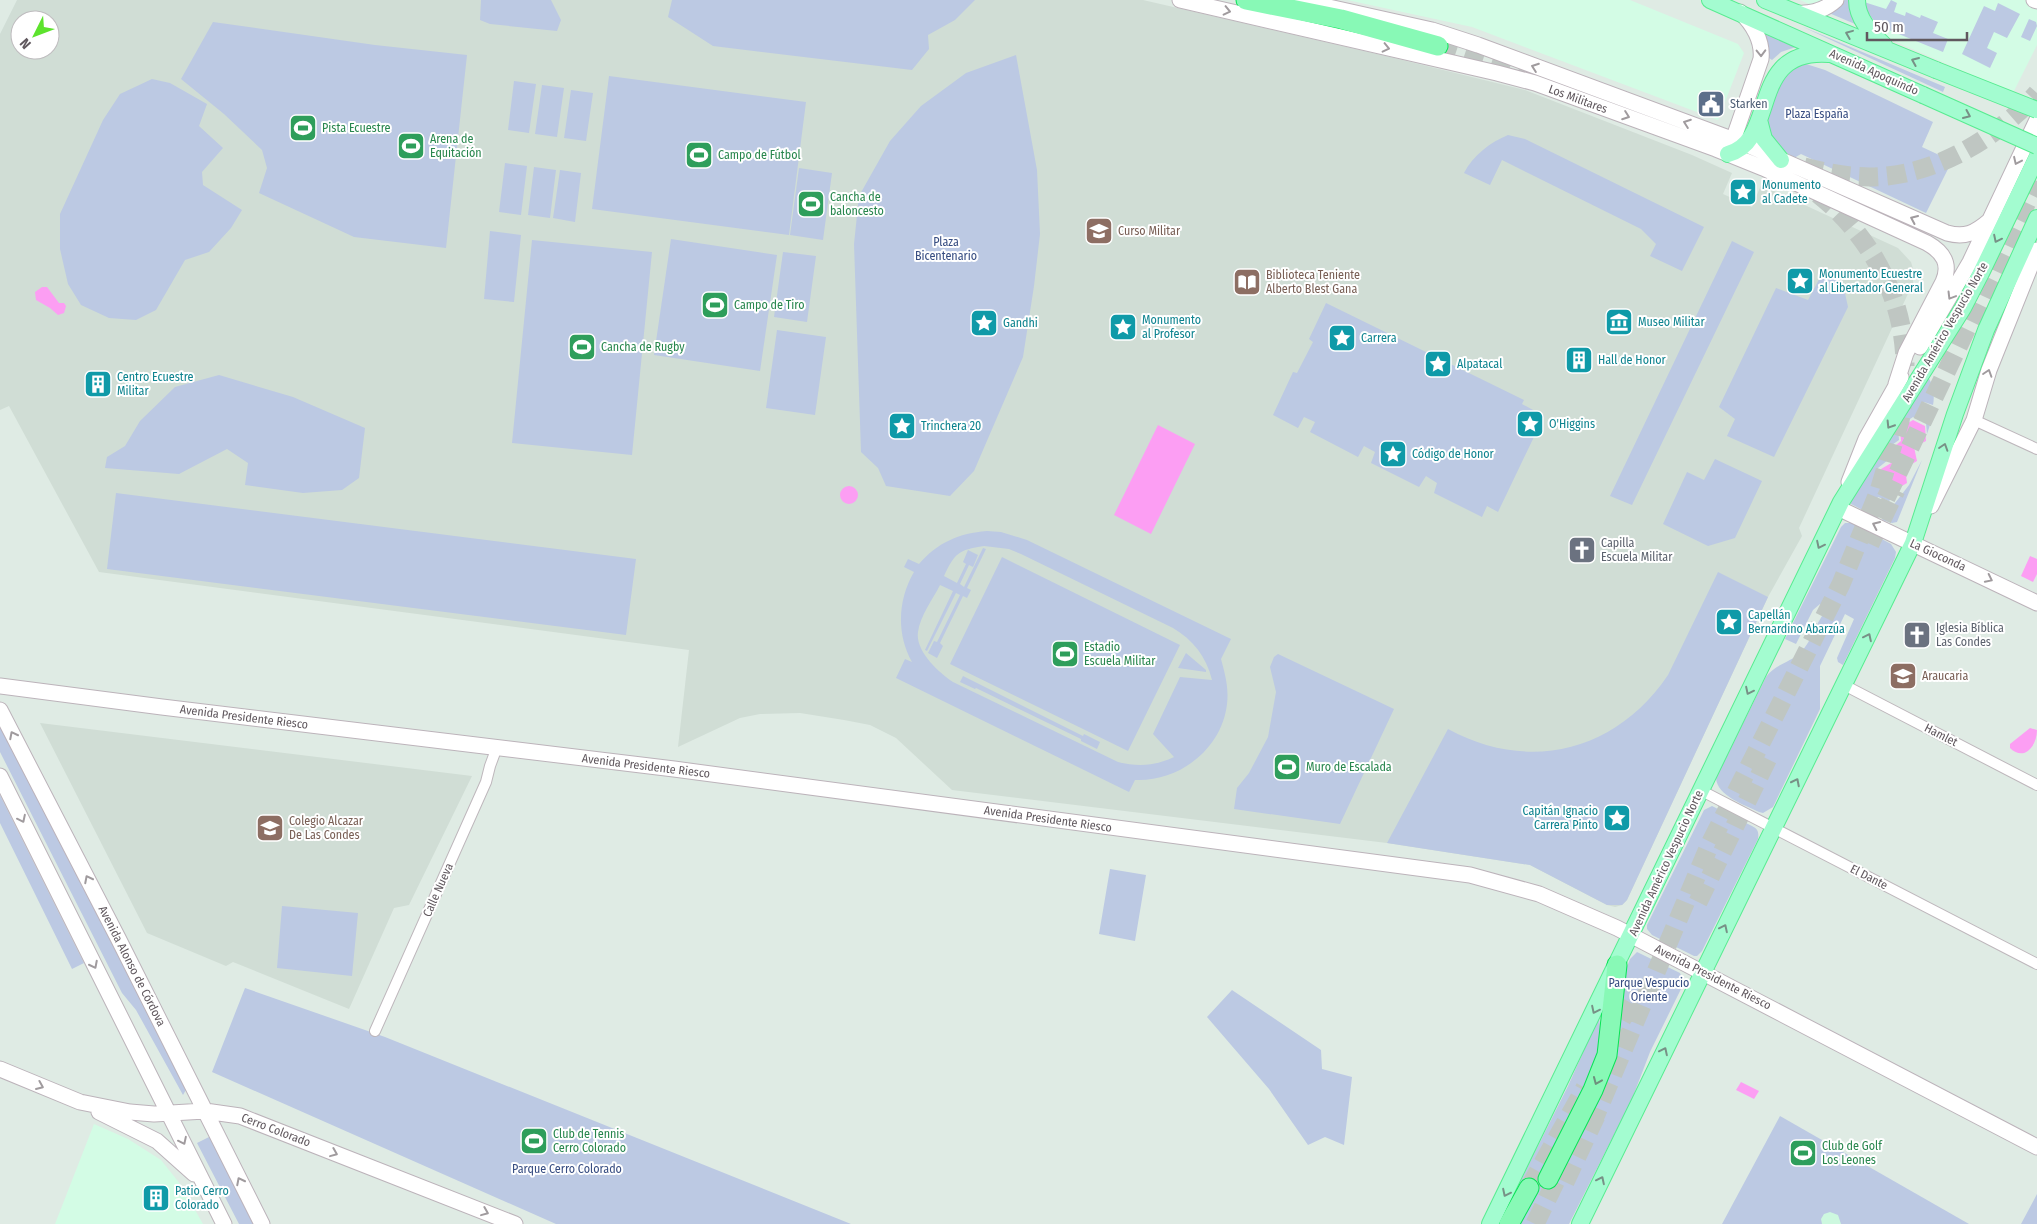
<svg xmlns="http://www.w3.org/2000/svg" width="2037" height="1224" font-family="'Fira Sans Condensed',sans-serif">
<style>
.commercial{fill:#d3fce5}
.education{fill:#d0ddd5;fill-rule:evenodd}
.green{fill:#bcc9e3;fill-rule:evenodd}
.sand{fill:#cdf8df}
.water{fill:#fc9ef3}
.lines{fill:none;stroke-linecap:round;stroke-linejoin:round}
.highway-tunnel{stroke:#bfc6c2;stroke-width:19;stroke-dasharray:19 9;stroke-linecap:butt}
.street-casing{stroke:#beb7bc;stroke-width:12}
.secondary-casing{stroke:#bcb3ba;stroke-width:17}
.primary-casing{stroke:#57ec90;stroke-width:18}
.highway-casing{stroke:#07e354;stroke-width:21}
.street{stroke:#fff;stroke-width:10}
.secondary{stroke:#fff;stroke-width:15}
.primary{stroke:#a3fcd0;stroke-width:16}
.highway{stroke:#88f9b6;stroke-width:19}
.primary-bridge-casing{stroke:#57ec90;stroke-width:18;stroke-linecap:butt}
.primary-bridge{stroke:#a3fcd0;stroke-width:16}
.oneway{stroke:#a09b9e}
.oneway2{stroke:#779186}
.oneway3{stroke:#6e907d}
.labels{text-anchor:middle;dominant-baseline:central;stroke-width:4;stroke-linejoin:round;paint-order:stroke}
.street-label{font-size:12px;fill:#60585e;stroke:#fff}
.service-label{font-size:12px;fill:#4e5e75;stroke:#fff;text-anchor:start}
.park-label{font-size:12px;fill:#364c81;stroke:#fff}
.leisure-label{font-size:12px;fill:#27864d;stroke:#fff;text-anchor:start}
.culture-label{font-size:12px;fill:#0d838f;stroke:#fff;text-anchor:start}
.education-label{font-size:12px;fill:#785e54;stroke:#fff;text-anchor:start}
.worship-label{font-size:12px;fill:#5b616d;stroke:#fff;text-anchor:start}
</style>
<rect width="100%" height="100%" fill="#dfebe4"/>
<path class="commercial" d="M1347,0H1630L1738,44L1744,53L1718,120L1472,27Z
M1800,0H2037V45L2013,93Z
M94,1124L128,1139L161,1160L181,1185L203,1224H55Z"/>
<path class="education" d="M17,0H1143L1390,57L1525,90L1692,155L1732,173L1723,194L1752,207L1761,185L1898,248L1911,262L1913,269V283L1799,528L1802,536L1768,597L1627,900L1622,905L1615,907L1607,905L1530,865L1387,843L952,790L896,738L870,725L844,720L800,713L760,714L740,718L678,747L689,650L99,572L9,406L0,410V34ZM20,20H50V50H20Z
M40,723L472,776L409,905L394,908L349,1009L233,962L226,966L147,933Z"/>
<path class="green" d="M481,0H551L561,20L557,31L490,24L480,20Z
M672,0H975L955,20L928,35L929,49L912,70L713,46L668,17Z
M1845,0H1851L1850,12L1856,22L1855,24L1829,13Z
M1891,0L1897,3L1894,12L1905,16L1906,12L1920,18L1921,15L1938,22L1933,33L1948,39L1943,52L1879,26C1871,18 1867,12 1864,2L1886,9Z
M1998,3L2020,14L2007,38L1994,32L1987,48L1997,53L1990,68L1962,54L1984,6L1995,11Z
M2029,19L2036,22L2037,26L2030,41L2021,37Z
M213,22L375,45L467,55L446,248L354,237L259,193L267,168L262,150L224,114L181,79Z
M1801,26L1945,87L1943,92Z
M1764,31L1796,47L1781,52L1772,60L1766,56L1768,43Z
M1016,55L1037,170L1040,234L1034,286L1023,357L974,471L950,496L886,486L878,468L861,452L854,244L859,196L890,141L921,106L966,73Z
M1806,64L1825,70L1933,122L1922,147L1952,161L1926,213L1801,154L1794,158C1782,150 1770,141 1767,126C1766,119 1776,87 1780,80C1785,73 1798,65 1806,64Z
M609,76L806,102L789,235L592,209Z
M152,79L170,83L207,104L199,126L223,148L202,172L203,185L242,210L231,228L209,252L185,260L156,310L136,320L109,318L81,305L68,284L60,249V214L103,120L120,94Z
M514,81L536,84L529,133L508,130Z
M542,85L564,88L557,137L535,134Z
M571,90L593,93L586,141L564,138Z
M1508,135L1525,139L1704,227L1682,271L1650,256L1656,244L1641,229L1502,160L1490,185L1464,173C1473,155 1491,142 1508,135Z
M505,163L527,166L521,215L499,212Z
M534,167L556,170L550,218L528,215Z
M799,168L832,173L823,240L790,235Z
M560,170L581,173L575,222L553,218Z
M490,231L521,235L514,302L484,299Z
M671,239L777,255L760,371L654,355Z
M532,240L652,252L632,455L512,443Z
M1732,241L1754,252L1632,505L1610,496Z
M783,252L816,256L807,322L774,317Z
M1823,272L1843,284L1848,307L1774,457L1727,436L1735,419L1719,407L1776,288L1808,300Z
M1326,303L1524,400L1522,404L1544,416L1498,512L1487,506L1482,517L1434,493L1437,483L1426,476L1419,487L1371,463L1375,452L1364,446L1358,457L1310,432L1315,422L1304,417L1298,428L1273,415L1293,372L1297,373L1313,342L1309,339Z
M777,330L826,337L815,415L766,408Z
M219,375L293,397L365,428L359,478L342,490L303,493L245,485L248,463L227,449L179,474L105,468L107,457L125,446L140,421L175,387Z
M1926,375C1933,381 1935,396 1933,405L1924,402L1919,410L1933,416L1927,434L1926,423L1913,417L1898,427L1899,440L1889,447L1888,460L1878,468L1880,484L1894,491L1901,487L1889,501L1878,497L1874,504L1884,509L1876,517L1851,504L1850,501Z
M1715,459L1762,481L1735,538L1708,546L1663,524L1687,472L1704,480Z
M1922,460L1897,522L1892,523L1882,520L1909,485Z
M116,493L636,559L626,635L107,569Z
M1845,523H1852L1891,544L1896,552L1895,558L1843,665L1838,662L1837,658L1854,619L1845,614L1820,666V709L1773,807L1763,813L1759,812C1745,805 1717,796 1716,778L1766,677C1775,664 1790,663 1801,652C1812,641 1815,624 1825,612L1820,604L1813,610L1796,644L1785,639L1841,527Z
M987,531L1001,532L1027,540L1231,639L1221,659C1225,674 1229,688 1227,704C1222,749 1179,782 1135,780L1129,792L896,678L905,659L912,662C896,634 898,599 914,572L904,567L908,559L919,564C937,543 959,533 987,531ZM984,546L1009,549L1021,554L1173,628C1193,640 1206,656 1212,680L1180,677L1153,734L1174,757C1155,766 1138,767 1118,762L953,682C939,673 915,651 918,632C920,616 933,599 940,585L953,591L925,650L927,651L956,593L960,595L937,642L934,641L928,653L937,658L943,646L940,643L963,596L967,598L971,590L967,588L986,549L983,548L964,587L960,584L969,565L973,567L978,555L968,550L963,562L966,564L957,583L944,576C955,553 958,550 984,546Z
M1002,557L1180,645L1128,751L950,664Z
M1718,572L1768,597L1627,900L1622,905H1607L1530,865L1387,843L1448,729C1529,773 1616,752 1668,675Z
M1186,653L1206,670V672L1178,668Z
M1278,654L1394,709L1340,824L1234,809L1237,788L1249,773L1268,737L1276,692L1270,667L1274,657Z
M963,676L1083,736L1084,734L1100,742L1097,749L1081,741V739L976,688L975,689L960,682Z
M0,723L187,1088L183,1095L136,1010L122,993L0,752Z
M0,795L84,963L72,969L0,823Z
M1712,806L1752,826C1758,829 1759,832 1758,839L1702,951L1697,956H1694L1652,935L1647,929V925L1704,810Z
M1110,869L1146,875L1135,941L1099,934Z
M282,906L358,913L352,976L277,968Z
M1637,952L1680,973L1683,980L1681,989L1650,1052L1632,1099L1569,1224H1516L1534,1191L1520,1182L1568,1086L1599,1017L1601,1035L1599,1052L1592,1080L1541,1183L1555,1188L1606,1081L1623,977L1630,959Z
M245,988L385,1037L851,1224H556L212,1072Z
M1232,990L1321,1050L1322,1069L1352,1077L1344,1145L1325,1137L1308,1145L1269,1089L1207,1017Z
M1780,1116L1969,1224H1722Z
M211,1136L256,1224H239L197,1143Z
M2037,1194V1224H2021Z"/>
<path class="sand" d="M1830,1212L1838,1215L1841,1224H1822L1821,1219L1824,1214Z"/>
<path class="water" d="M42,287H47L59,303H64L66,306L64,313L58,315L50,308L36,300L35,292Z
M1913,420L1925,426L1926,441L1914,447L1917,461L1905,468L1907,483L1895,490L1883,485L1881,469L1893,462L1891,449L1901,441L1900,428Z
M1158,425L1195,444L1151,534L1114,515Z
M840 495a9 9 0 1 1 18 0a9 9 0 1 1-18 0Z
M2030,556L2037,559V574L2033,582L2021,576Z
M2030,728L2037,730C2037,746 2024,762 2010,748V744Z
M1741,1082L1759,1091L1754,1099L1736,1090Z"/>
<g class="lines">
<path class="highway-tunnel" d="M1438,46L1531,77
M1804,167C1831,174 1859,179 1887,176C1944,170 2000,135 2037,93
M1818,194C1870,235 1905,298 1905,366
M1886,498L2037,181
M1870,544L1896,490
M1698,902L1768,758
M1608,1044L1636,994
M1591,1126L1710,844L1841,584L1879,491L1900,421L1903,401
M1565,1182L1596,1116
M1529,1188L1585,1088
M1535,1224L1564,1164"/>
<g class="street-casing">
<path id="street" d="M1974,420L2037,449
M1844,685L2037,785
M1700,790L2037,964
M375,1031L486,782L490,766L497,747"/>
</g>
<g class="secondary-casing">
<path id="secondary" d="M1180,0L1497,73L1535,83L1716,149L1763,168L1927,243C1943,252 1951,264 1943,282L1906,353L1896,384
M1297,0L1432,30L1478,45L1745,144L1947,233C1965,238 1975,233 1989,221
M2034,0L2037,1
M1797,13C1812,14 1825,10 1836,0
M1730,149L1761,59C1763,41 1753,24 1740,12
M1920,347L1970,262L2037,120
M1849,482L1866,439L1901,377
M1931,506L1974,420L1989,370L2037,250
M1838,508L2037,603
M0,686L162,707L674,769L1470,875L1539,894L1617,928L2037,1147
M0,710L118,938L262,1224
M0,776L224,1224
M0,1069L80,1102L130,1112L154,1114L205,1111L240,1116L515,1224
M99,1112L157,1141L194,1174"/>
</g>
<g class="primary-casing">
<path id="primary" d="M1710,0L1923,95
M1765,0L1936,70
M1857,0C1857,19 1871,33 1884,45
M1759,120L1764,139L1781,160
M1728,154C1780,140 1746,48 1829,54
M1490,1224L1841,502L1963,308L1981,273L2037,157
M1580,1224L1913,543L1955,414L1986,330L2037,218"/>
</g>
<g class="highway-casing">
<path id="highway" d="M1246,0L1341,19L1438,46
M1548,1179L1593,1090L1607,1055L1617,965
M1509,1224L1529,1188"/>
</g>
<use href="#street" class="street"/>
<use href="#secondary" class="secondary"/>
<use href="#primary" class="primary"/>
<use href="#highway" class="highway"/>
<g class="primary-bridge-casing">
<path id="primary-bridge" d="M1936,70L2037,110
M1923,95L2037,146"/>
</g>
<use href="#primary-bridge" class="primary-bridge"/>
</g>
<defs><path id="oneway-chevron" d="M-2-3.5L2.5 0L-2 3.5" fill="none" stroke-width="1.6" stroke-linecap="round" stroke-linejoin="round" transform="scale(1.25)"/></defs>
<g class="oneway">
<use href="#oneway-chevron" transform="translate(1227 11) rotate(13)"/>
<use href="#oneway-chevron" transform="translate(1386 48) rotate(13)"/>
<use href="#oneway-chevron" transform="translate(1761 53) rotate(89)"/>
<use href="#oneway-chevron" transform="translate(1535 67) rotate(-160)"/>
<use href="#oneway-chevron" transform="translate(1626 116) rotate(20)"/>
<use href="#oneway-chevron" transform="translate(1687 123) rotate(-160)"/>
<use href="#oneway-chevron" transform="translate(2017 161) rotate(115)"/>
<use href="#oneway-chevron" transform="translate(1914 219) rotate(-156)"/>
<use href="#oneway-chevron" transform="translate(1951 296) rotate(121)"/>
<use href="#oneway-chevron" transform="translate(1988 373) rotate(-72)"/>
<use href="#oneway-chevron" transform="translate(1876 525) rotate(-155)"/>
<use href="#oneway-chevron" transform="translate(1989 579) rotate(26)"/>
<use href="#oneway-chevron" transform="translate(13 735) rotate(-117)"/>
<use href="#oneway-chevron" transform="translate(22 819) rotate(64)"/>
<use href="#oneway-chevron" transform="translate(88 879) rotate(-117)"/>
<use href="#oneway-chevron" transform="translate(94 965) rotate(63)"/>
<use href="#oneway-chevron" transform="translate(40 1086) rotate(23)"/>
<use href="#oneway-chevron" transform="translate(183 1141) rotate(64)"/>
<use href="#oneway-chevron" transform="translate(334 1153) rotate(22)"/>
<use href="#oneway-chevron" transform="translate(240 1181) rotate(-117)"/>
<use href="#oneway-chevron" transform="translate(485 1212) rotate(22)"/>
</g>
<g class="oneway2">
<use href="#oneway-chevron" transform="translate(1849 34) rotate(-158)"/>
<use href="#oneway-chevron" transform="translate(1915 61) rotate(-157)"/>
<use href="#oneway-chevron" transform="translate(1967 115) rotate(24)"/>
<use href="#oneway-chevron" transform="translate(1997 239) rotate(116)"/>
<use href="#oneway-chevron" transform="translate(1890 425) rotate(122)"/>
<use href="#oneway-chevron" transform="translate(1944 447) rotate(-72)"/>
<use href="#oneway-chevron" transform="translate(1820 545) rotate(116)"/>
<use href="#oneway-chevron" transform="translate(1868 637) rotate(-64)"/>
<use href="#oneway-chevron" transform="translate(1749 691) rotate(116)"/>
<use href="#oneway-chevron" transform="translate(1796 782) rotate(-63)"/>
<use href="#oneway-chevron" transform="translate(1724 928) rotate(-64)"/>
<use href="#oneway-chevron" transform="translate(1595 1010) rotate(116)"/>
<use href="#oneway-chevron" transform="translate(1664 1051) rotate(-64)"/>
<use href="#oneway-chevron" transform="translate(1601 1180) rotate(-64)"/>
<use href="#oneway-chevron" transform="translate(1506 1193) rotate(116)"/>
</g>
<use class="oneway3" href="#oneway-chevron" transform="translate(1597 1081) rotate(113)"/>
<defs>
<g id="civic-square" transform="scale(1.4375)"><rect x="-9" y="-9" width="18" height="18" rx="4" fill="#5c6f8a" stroke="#fff"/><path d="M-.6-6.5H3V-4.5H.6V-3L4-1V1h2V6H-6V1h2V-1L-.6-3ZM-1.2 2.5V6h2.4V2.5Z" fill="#fff"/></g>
<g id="stadium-square" transform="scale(1.4375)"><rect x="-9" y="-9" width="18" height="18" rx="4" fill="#2e9e5b" stroke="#fff"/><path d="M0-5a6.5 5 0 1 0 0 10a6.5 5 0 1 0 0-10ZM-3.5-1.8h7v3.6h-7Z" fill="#fff"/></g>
<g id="sight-square" transform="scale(1.4375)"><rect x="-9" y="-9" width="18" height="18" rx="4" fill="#0f9aa8" stroke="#fff"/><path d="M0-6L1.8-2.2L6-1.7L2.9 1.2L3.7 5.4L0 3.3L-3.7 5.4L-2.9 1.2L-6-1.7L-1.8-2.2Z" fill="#fff"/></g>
<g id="university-square" transform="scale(1.4375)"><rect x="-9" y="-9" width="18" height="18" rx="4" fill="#8d6e63" stroke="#fff"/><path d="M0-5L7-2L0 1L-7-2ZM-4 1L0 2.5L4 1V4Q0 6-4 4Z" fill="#fff"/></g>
<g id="library-square" transform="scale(1.4375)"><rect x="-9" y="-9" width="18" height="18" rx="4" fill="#8d6e63" stroke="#fff"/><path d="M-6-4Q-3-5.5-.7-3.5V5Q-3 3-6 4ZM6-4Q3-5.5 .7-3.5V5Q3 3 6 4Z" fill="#fff"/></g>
<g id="museum-square" transform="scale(1.4375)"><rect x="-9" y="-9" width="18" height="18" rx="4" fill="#0f9aa8" stroke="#fff"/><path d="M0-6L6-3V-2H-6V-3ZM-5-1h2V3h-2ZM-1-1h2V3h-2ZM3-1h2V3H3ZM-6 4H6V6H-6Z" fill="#fff"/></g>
<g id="building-square" transform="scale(1.4375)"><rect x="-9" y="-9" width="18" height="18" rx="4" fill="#0f9aa8" stroke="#fff"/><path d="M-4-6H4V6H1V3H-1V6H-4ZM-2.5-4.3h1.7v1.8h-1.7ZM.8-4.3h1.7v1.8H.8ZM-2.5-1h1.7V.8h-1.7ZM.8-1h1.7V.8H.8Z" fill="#fff"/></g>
<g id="church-square" transform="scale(1.4375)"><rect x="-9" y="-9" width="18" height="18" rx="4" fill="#6b7280" stroke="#fff"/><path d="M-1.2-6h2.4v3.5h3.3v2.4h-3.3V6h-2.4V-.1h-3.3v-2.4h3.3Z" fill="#fff"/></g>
<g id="school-square" transform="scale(1.4375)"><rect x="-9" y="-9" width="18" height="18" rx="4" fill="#8d6e63" stroke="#fff"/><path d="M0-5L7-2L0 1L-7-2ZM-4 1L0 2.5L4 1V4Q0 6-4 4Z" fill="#fff"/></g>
</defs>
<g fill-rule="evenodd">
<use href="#civic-square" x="1711" y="104"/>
<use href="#stadium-square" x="303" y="128"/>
<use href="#stadium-square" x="411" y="146"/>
<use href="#stadium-square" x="699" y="155"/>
<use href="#sight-square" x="1743" y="192"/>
<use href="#stadium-square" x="811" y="204"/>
<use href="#university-square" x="1099" y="231"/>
<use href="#sight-square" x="1800" y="281"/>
<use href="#library-square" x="1247" y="282"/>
<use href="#stadium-square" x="715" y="305"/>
<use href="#museum-square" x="1619" y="322"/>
<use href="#sight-square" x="984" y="323"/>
<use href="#sight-square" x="1123" y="327"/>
<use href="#sight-square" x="1342" y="338"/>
<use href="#stadium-square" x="582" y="347"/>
<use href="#building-square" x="1579" y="360"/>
<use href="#sight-square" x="1438" y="364"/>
<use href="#building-square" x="98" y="384"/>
<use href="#sight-square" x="1530" y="424"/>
<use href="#sight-square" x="902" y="426"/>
<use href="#sight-square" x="1393" y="454"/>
<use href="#church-square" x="1582" y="550"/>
<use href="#sight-square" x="1729" y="622"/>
<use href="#church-square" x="1917" y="635"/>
<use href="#stadium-square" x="1065" y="654"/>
<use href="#school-square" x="1903" y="676"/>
<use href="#stadium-square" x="1287" y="767"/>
<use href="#sight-square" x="1617" y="818"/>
<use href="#school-square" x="270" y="828"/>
<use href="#stadium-square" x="534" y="1141"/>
<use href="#stadium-square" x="1803" y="1153"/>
<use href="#building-square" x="156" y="1198"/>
</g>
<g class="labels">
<g class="street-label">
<text transform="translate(1874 72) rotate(24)">Avenida Apoquindo</text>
<text transform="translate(1578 99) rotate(20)">Los Militares</text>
<text transform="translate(1945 332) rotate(-60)">Avenida Américo Vespucio Norte</text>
<text transform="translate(1938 555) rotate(25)">La Gioconda</text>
<text transform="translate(244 717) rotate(7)">Avenida Presidente Riesco</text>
<text transform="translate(1941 735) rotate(27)">Hamlet</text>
<text transform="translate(646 766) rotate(7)">Avenida Presidente Riesco</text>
<text transform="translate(1048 819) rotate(8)">Avenida Presidente Riesco</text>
<text transform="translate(1666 863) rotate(-65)">Avenida Américo Vespucio Norte</text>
<text transform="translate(1869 877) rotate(27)">El Dante</text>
<text transform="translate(438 890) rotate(-66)">Calle Nueva</text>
<text transform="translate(132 966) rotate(63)">Avenida Alonso de Córdova</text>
<text transform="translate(1713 977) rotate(27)">Avenida Presidente Riesco</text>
<text transform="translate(276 1130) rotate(21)">Cerro Colorado</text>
</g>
<g class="service-label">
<text x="1730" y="104">Starken</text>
</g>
<g class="park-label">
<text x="1817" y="114">Plaza España</text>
<text x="946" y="242">Plaza<tspan x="946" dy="14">Bicentenario</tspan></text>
<text x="1649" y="983">Parque Vespucio<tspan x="1649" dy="14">Oriente</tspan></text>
<text x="567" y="1169">Parque Cerro Colorado</text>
</g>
<g class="leisure-label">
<text x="322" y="128">Pista Ecuestre</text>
<text x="430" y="139">Arena de<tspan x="430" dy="14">Equitación</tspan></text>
<text x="718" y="155">Campo de Fútbol</text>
<text x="830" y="197">Cancha de<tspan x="830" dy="14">baloncesto</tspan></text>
<text x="734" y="305">Campo de Tiro</text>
<text x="601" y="347">Cancha de Rugby</text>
<text x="1084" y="647">Estadio<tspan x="1084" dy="14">Escuela Militar</tspan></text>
<text x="1306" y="767">Muro de Escalada</text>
<text x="553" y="1134">Club de Tennis<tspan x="553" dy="14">Cerro Colorado</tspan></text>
<text x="1822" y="1146">Club de Golf<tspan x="1822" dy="14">Los Leones</tspan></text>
</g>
<g class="culture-label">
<text x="1762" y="185">Monumento<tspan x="1762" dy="14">al Cadete</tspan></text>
<text x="1819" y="274">Monumento Ecuestre<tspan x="1819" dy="14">al Libertador General</tspan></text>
<text x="1142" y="320">Monumento<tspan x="1142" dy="14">al Profesor</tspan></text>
<text x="1638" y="322">Museo Militar</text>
<text x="1003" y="323">Gandhi</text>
<text x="1361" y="338">Carrera</text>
<text x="1598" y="360">Hall de Honor</text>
<text x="1457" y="364">Alpatacal</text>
<text x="117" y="377">Centro Ecuestre<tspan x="117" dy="14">Militar</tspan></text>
<text x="1549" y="424">O'Higgins</text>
<text x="921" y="426">Trinchera 20</text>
<text x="1412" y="454">Código de Honor</text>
<text x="1748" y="615">Capellán<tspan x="1748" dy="14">Bernardino Abarzúa</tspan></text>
<text x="1598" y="811" text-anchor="end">Capitán Ignacio<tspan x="1598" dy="14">Carrera Pinto</tspan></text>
<text x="175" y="1191">Patio Cerro<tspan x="175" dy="14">Colorado</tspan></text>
</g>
<g class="education-label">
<text x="1118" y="231">Curso Militar</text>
<text x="1266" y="275">Biblioteca Teniente<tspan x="1266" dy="14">Alberto Blest Gana</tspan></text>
<text x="1922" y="676">Araucaria</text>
<text x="289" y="821">Colegio Alcazar<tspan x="289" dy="14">De Las Condes</tspan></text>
</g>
<g class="worship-label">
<text x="1601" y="543">Capilla<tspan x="1601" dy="14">Escuela Militar</tspan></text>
<text x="1936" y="628">Iglesia Bíblica<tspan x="1936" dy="14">Las Condes</tspan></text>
</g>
</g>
<g transform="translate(35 35) rotate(228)"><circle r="24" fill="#ffffff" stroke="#bfbcbf"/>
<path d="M0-4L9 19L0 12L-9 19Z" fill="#5de32d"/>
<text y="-8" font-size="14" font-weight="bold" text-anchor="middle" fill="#60585e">N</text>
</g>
<path d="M1867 32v8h100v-8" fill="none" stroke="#60585e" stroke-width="2.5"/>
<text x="1874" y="32" font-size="15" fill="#60585e" stroke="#ffffff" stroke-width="4" paint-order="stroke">50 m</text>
</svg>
